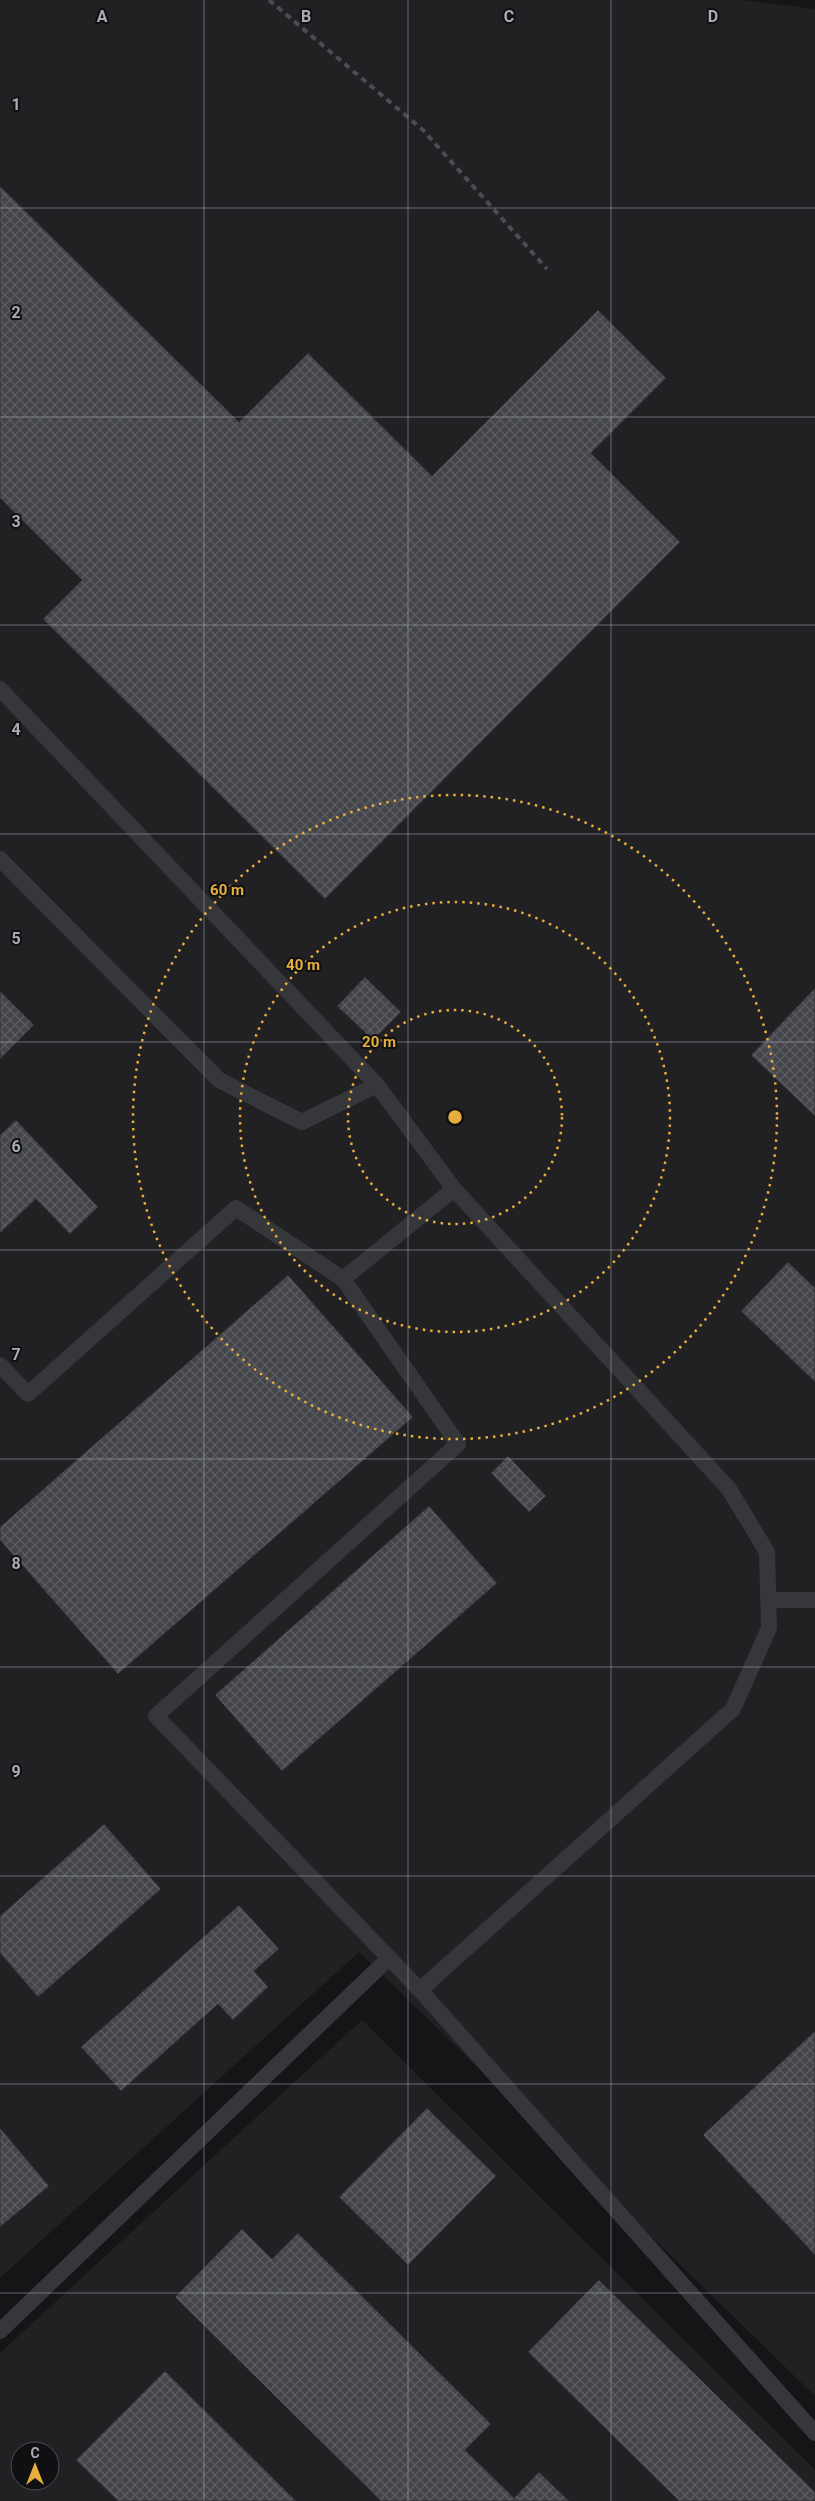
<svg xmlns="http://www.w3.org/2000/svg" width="815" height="2501" font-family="Roboto,sans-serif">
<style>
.built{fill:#212124;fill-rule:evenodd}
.building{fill:url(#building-cross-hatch);stroke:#2f2f33}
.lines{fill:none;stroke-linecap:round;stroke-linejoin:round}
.service{stroke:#36373b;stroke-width:16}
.rail{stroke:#4b4d52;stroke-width:4;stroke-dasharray:6 5;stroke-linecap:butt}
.grid{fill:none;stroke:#a8acb6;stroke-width:1;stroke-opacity:0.55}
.ring{fill:none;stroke:#e6ae3d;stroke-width:2.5;stroke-dasharray:2.5 5}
.grid-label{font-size:16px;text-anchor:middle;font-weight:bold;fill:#a8acb6;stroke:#101012;stroke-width:4;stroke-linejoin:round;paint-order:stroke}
.centre{fill:#e6ae3d;stroke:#101012;stroke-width:2.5}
.ring-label{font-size:15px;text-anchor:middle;font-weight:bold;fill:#e6ae3d;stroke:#101012;stroke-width:4;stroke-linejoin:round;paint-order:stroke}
</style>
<defs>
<pattern id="building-cross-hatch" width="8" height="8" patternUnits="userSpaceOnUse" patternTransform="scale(1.25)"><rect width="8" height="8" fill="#44454a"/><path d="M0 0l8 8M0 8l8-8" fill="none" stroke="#5c5d62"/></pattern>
</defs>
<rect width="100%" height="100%" fill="#151517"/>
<path class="built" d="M0,0H742L815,9V2396L359,1952L0,2278Z
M362,2020L815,2470V2501H0V2353ZM20,2451H50V2481H20Z"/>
<path class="building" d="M0,186L239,422L308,353L432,476L598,310L666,378L591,453L680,542L325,899L43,619L82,580L0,498Z
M365,977L401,1012L373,1040L337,1006Z
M815,988V1116L751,1055Z
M0,991L34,1025L0,1059Z
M16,1120L98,1207L70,1234L36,1199L0,1233V1135Z
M788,1262L815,1288V1382L741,1311Z
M288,1275L413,1417L118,1674L0,1540V1527Z
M508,1456L546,1496L529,1512L491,1473Z
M429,1506L497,1583L282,1771L215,1695Z
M104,1824L161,1889L38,1997L0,1953V1916Z
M239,1905L279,1949L254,1971L268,1987L233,2020L218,2004L121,2091L81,2047Z
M815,2031V2255L703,2135Z
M427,2108L496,2176L408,2265L339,2197Z
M0,2128L49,2186L0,2227Z
M242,2229L272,2259L298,2233L491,2424L465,2450L514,2498L539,2472L569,2501H381L175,2297Z
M599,2280L815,2492V2501H679L528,2352Z
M165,2371L296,2501H118L76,2460Z"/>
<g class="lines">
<path class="service" d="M0,689L377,1085
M0,859L219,1080L302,1122L377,1085L454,1189L729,1489L767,1552L769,1628L733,1709L420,1990
M343,1279L454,1189
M0,1365L28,1394L236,1208L343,1279L458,1444L156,1716L420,1990L815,2433
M768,1600H815
M0,2331L389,1958"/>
<path class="rail" d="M269,0L423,130L547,269"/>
</g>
<path class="grid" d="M204,0V2501M408,0V2501M611,0V2501M0,208H815M0,417H815M0,625H815M0,834H815M0,1042H815M0,1250H815M0,1459H815M0,1667H815M0,1876H815M0,2084H815M0,2293H815"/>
<g class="ring">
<circle cx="455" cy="1117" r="107"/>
<circle cx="455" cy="1117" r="215"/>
<circle cx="455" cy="1117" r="322"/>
</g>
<g class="grid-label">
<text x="102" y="22">A</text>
<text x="306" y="22">B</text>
<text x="509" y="22">C</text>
<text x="713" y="22">D</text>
<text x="16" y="110">1</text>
<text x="16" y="318">2</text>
<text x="16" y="527">3</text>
<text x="16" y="735">4</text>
<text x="16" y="944">5</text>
<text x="16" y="1152">6</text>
<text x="16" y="1360">7</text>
<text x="16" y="1569">8</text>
<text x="16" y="1777">9</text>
</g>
<circle cx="455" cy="1117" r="8" class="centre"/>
<g class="ring-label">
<text x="227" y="895">60 m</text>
<text x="303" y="970">40 m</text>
<text x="379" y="1047">20 m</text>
</g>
<g transform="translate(35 2466)"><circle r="24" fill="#101012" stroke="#4d4e54"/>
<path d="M0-4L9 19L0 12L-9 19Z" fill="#e6ae3d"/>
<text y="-8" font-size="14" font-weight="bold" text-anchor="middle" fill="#a8acb6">С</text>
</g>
</svg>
